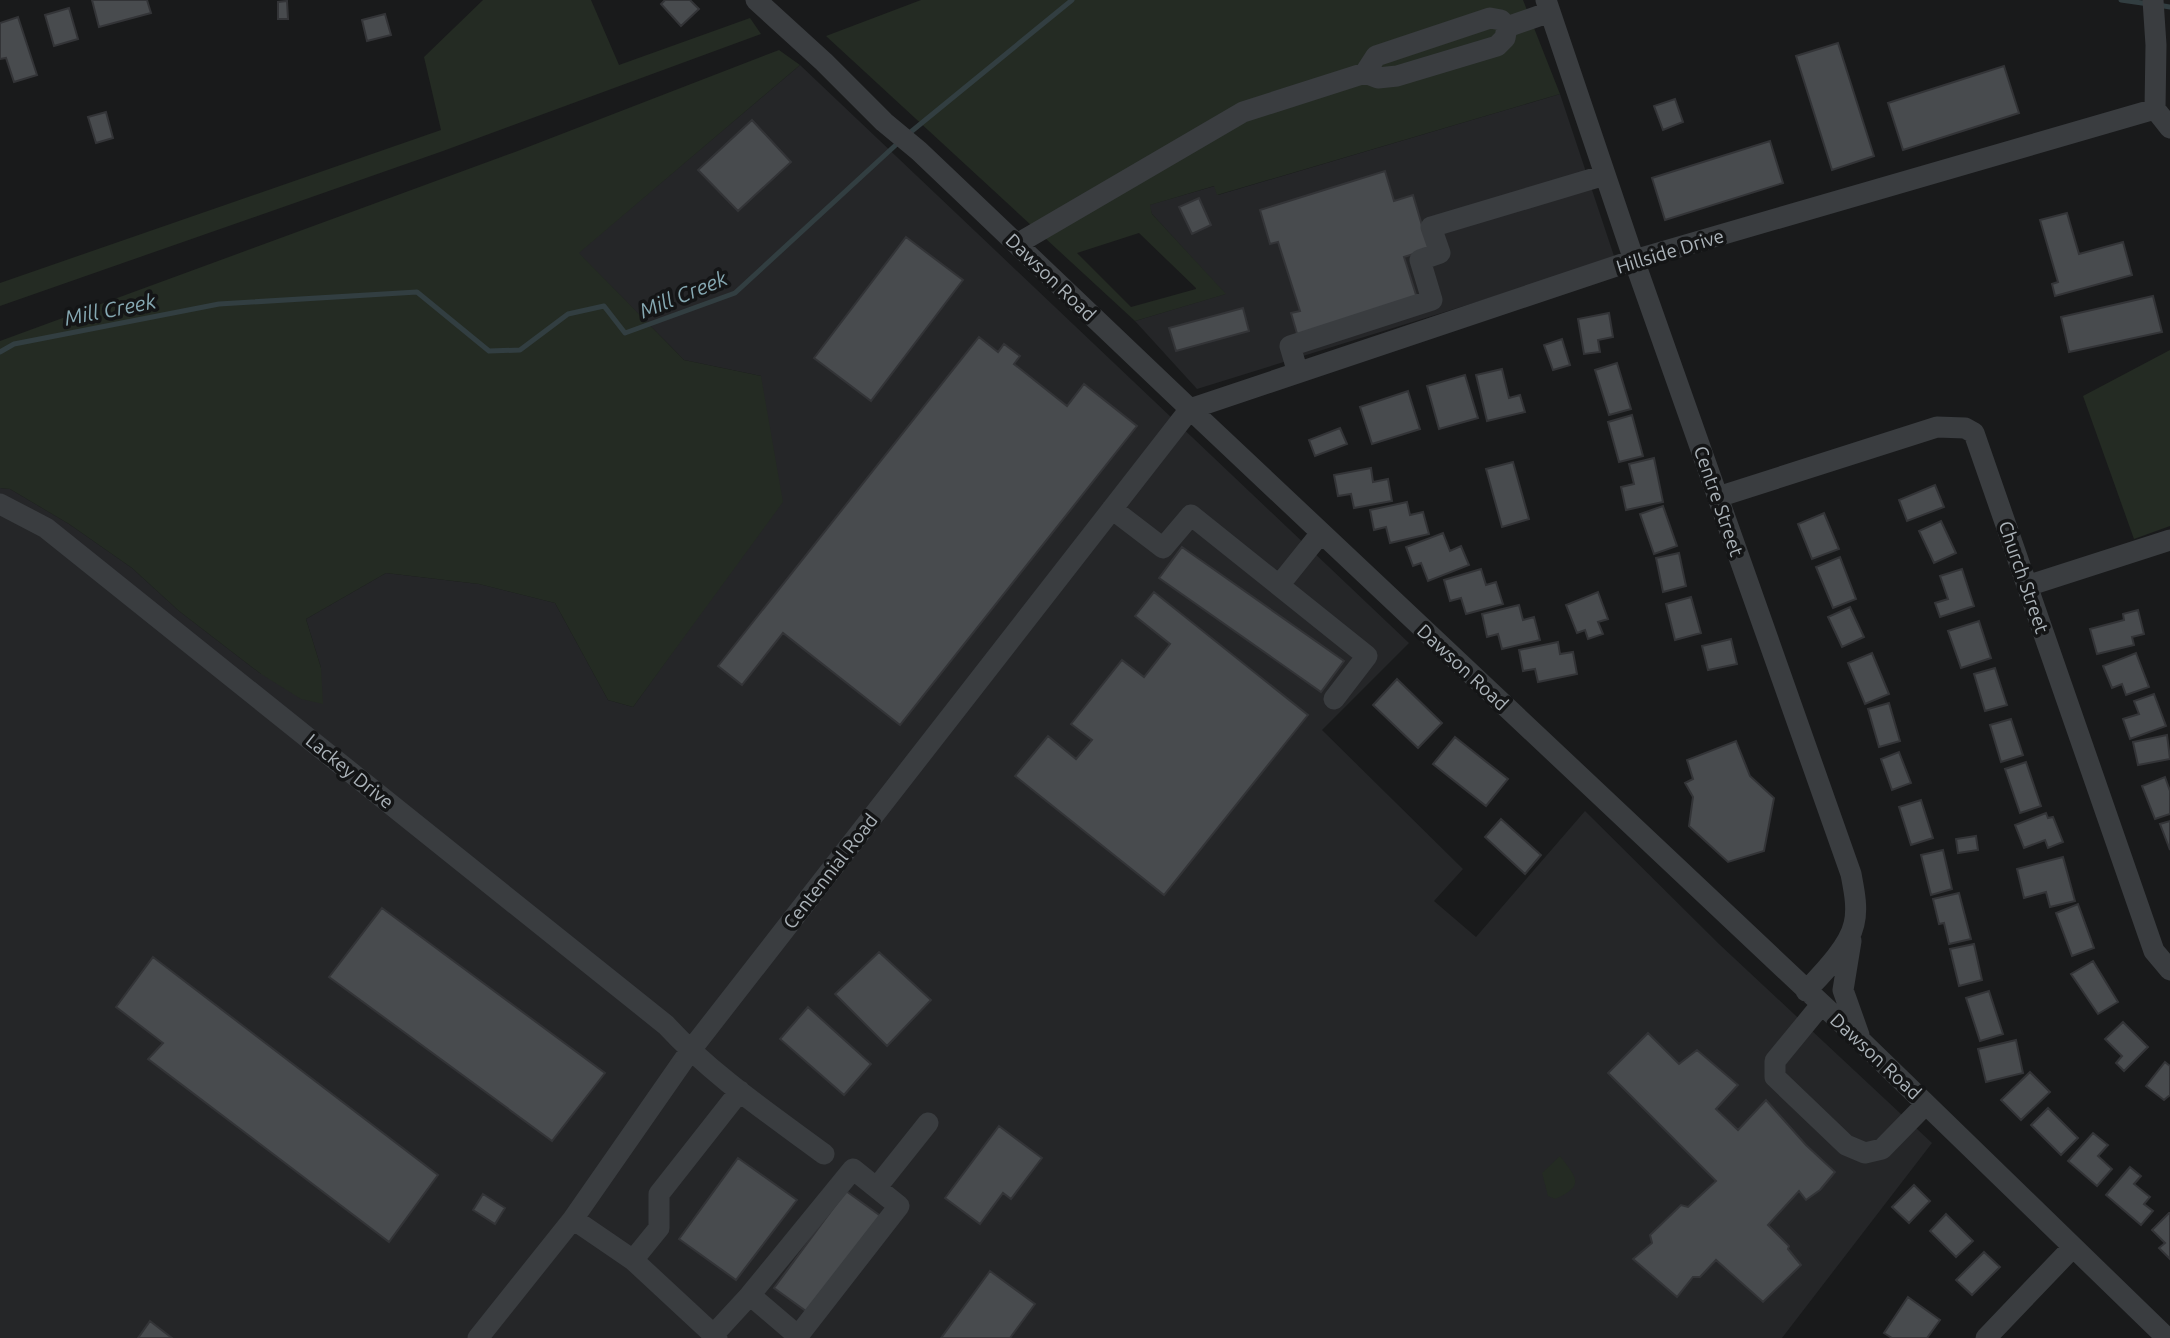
<svg xmlns="http://www.w3.org/2000/svg" width="2170" height="1338" font-family="Ubuntu,sans-serif">
<style>
.built{fill:#252628}
.green{fill:#242b23;fill-rule:evenodd}
.lines{fill:none;stroke-linecap:round;stroke-linejoin:round}
.stream{stroke:#323e41;stroke-width:5}
.building{fill:#484b4e;stroke:#333437;stroke-width:2}
.minor{stroke:#3a3d40;stroke-width:21}
.labels{text-anchor:middle;dominant-baseline:central;stroke-width:7;stroke-linejoin:round;paint-order:stroke}
.street-label{font-size:19px;fill:#acb4ba;stroke:#141516}
.water-label{font-size:21px;font-style:italic;fill:#86a9b3;stroke:#141516}
</style>
<rect width="100%" height="100%" fill="#191a1b"/>
<path class="built" d="M800,65L1409,643L1322,730L1463,869L1434,901L1476,937L1585,811L1719,944L1932,1143L1782,1338H0V488L10,489L69,524L132,568L179,611L261,674L321,668L306,619L386,573L479,584L555,603L608,700L633,707L692,625L761,376L684,360L578,253Z
M1560,94L1615,259L1197,389L1135,321L1225,294L1152,214L1149,205L1215,186L1218,195Z"/>
<path class="green" d="M483,0H591L619,65L750,18L761,34L443,151L0,306V283L441,130L424,57Z
M921,0H1523L1560,94L1217,195L1214,186L1150,205L1152,214L1226,294L1135,321L826,36ZM1139,233L1196,288V289L1131,307L1077,253Z
M779,50L800,65L579,253L684,360L761,376L783,502L633,707L608,700L555,603L479,584L386,573L306,619L321,668L323,704L301,699L261,674L179,611L132,568L69,524L10,489L0,488V341L515,152Z
M2170,350V526L2134,539L2083,396Z
M1560,1156C1576,1177 1586,1186 1555,1199L1548,1196L1542,1173Z"/>
<g class="lines">
<path class="stream" d="M2121,0L2149,4
M2158,5L2170,7
M907,135L1072,0
M0,352L14,344L219,304L417,292L489,351L520,350L568,314L604,306L625,333L735,293L899,142"/>
</g>
<path class="building" d="M92,0H147L151,13L99,27Z
M665,0H690L699,9L681,26L661,4Z
M287,1L288,19H278V2Z
M69,8L78,39L54,46L45,15Z
M385,14L391,35L367,41L362,20Z
M18,17L37,75L14,82L6,58L0,59V23Z
M1838,43L1874,156L1832,170L1796,56Z
M2004,66L2019,113L1903,150L1888,103Z
M1675,99L1683,122L1663,130L1654,106Z
M106,112L113,138L96,143L88,117Z
M752,120L791,162L738,211L698,170Z
M1770,141L1783,183L1665,220L1652,178Z
M1385,171L1394,201L1413,195L1429,249L1404,257L1418,301L1298,337L1291,313L1300,311L1278,242L1270,244L1260,210Z
M1199,198L1211,225L1192,234L1179,207Z
M2067,213L2079,254L2123,242L2132,275L2055,296L2052,284L2058,282L2040,220Z
M906,237L963,280L871,401L814,358Z
M2153,296L2162,332L2069,352L2061,317Z
M1243,308L1249,331L1176,351L1169,328Z
M1609,313L1613,337L1598,340L1600,352L1584,354L1578,319Z
M979,337L998,352L1004,344L1020,356L1014,364L1067,406L1084,384L1137,426L900,725L783,633L742,685L718,666Z
M1562,339L1570,365L1553,370L1544,345Z
M1617,363L1631,409L1609,415L1595,370Z
M1502,369L1509,398L1520,395L1525,412L1487,421L1476,375Z
M1465,375L1478,418L1439,429L1427,386Z
M1408,391L1420,429L1372,444L1360,407Z
M1632,415L1643,456L1619,462L1608,422Z
M1340,428L1347,444L1315,456L1309,440Z
M1654,458L1663,502L1626,510L1621,487L1634,484L1629,464Z
M1513,462L1529,519L1502,527L1486,469Z
M1371,468L1373,482L1388,479L1392,501L1354,508L1351,494L1338,496L1334,475Z
M1935,485L1944,507L1907,521L1899,500Z
M1407,502L1410,515L1423,512L1429,534L1390,543L1386,527L1374,530L1370,510Z
M1663,506L1677,546L1654,554L1640,514Z
M1824,513L1839,549L1812,559L1798,524Z
M1941,521L1956,553L1934,563L1919,531Z
M1443,533L1450,551L1461,546L1469,565L1428,581L1421,563L1413,566L1406,547Z
M1182,547L1344,661L1321,692L1159,578Z
M1679,553L1686,586L1663,592L1656,558Z
M1840,557L1856,599L1833,608L1816,567Z
M1481,569L1486,585L1496,582L1503,604L1466,614L1461,598L1450,601L1444,580Z
M1962,569L1974,606L1940,617L1935,603L1948,599L1940,576Z
M1154,592L1308,715L1164,895L1015,776L1048,736L1076,759L1092,740L1071,724L1122,660L1144,677L1170,644L1135,616Z
M1598,592L1608,619L1598,622L1603,634L1588,639L1585,630L1577,633L1566,605Z
M1691,597L1701,633L1675,640L1666,604Z
M1519,605L1523,620L1534,617L1540,640L1502,649L1498,634L1487,637L1482,614Z
M1850,607L1864,637L1842,647L1828,617Z
M2138,610L2144,634L2132,637L2134,645L2097,654L2090,629L2124,620L2123,614Z
M1979,621L1991,658L1961,668L1948,631Z
M1731,639L1737,664L1708,670L1702,646Z
M1558,642L1560,654L1573,652L1577,674L1538,682L1535,669L1523,671L1519,650Z
M1872,653L1889,694L1865,704L1848,663Z
M2136,653L2149,687L2126,695L2122,684L2112,688L2103,666Z
M1995,668L2007,705L1985,711L1974,674Z
M1397,679L1442,723L1418,748L1373,705Z
M2154,694L2166,726L2130,739L2123,719L2139,714L2134,701Z
M1889,703L1900,741L1879,747L1868,709Z
M2011,719L2023,755L2001,762L1990,725Z
M2167,735L2170,759L2138,765L2133,742Z
M1455,737L1508,779L1486,806L1433,764Z
M1736,741L1750,776L1774,798L1764,851L1728,862L1689,826L1693,797L1685,783L1693,779L1687,760Z
M1899,752L1911,783L1892,790L1881,759Z
M2026,762L2041,806L2020,813L2005,769Z
M2165,777L2170,791V814L2155,819L2142,786Z
M1921,800L1933,838L1911,845L1899,807Z
M2046,813L2048,818L2053,817L2063,842L2048,848L2045,840L2024,848L2015,825Z
M1501,819L1541,855L1525,874L1485,837Z
M2170,821V850L2160,824Z
M1976,836L1978,850L1958,853L1956,839Z
M1943,850L1952,889L1931,895L1921,855Z
M2063,857L2075,901L2050,907L2046,892L2024,898L2017,869Z
M1959,893L1971,939L1949,944L1944,923L1939,924L1933,899Z
M2078,904L2094,948L2072,956L2056,913Z
M382,908L605,1073L552,1141L329,977Z
M1974,944L1982,980L1959,986L1950,949Z
M879,952L931,1000L887,1046L835,994Z
M153,957L438,1175L389,1242L148,1059L163,1043L116,1007Z
M2093,961L2118,1002L2098,1014L2071,974Z
M1989,991L2003,1034L1980,1041L1966,998Z
M808,1007L871,1064L844,1095L780,1039Z
M2123,1022L2148,1047L2124,1071L2116,1063L2122,1056L2105,1039Z
M1648,1033L1679,1064L1697,1050L1738,1085L1716,1109L1738,1130L1766,1100L1806,1145L1835,1172L1820,1190L1806,1200L1799,1191L1768,1225L1789,1246L1788,1249L1801,1265L1763,1302L1716,1260L1700,1277H1693L1677,1297L1633,1259L1652,1243L1650,1235L1681,1205L1688,1207L1716,1181L1608,1073Z
M2016,1040L2023,1073L1986,1082L1978,1049Z
M2165,1062L2170,1066V1095L2164,1100L2146,1086Z
M2030,1072L2050,1092L2021,1120L2001,1100Z
M2048,1108L2078,1138L2061,1155L2031,1125Z
M999,1126L1042,1158L1011,1199L1003,1193L980,1224L945,1198Z
M2093,1133L2108,1145L2098,1156L2112,1169L2097,1186L2068,1161Z
M738,1158L797,1200L736,1280L679,1239Z
M2130,1167L2141,1176L2134,1184L2150,1197L2144,1204L2153,1211L2141,1225L2106,1195Z
M1914,1185L1930,1201L1909,1223L1892,1207Z
M846,1191L882,1217L810,1314L774,1288Z
M483,1194L505,1208L495,1224L473,1210Z
M2169,1213H2170V1259L2159,1248L2165,1243L2152,1230Z
M1946,1214L1973,1241L1956,1257L1930,1231Z
M1984,1252L2000,1267L1972,1295L1956,1280Z
M990,1271L1035,1304L1010,1338H941Z
M1908,1297L1940,1320L1927,1338H1892L1884,1333Z
M150,1321L172,1338H138Z"/>
<g class="lines">
<path class="minor" d="M756,0L824,62L884,122L919,151L1190,409L1861,1041L2167,1338
M1546,0L1634,260L1851,874C1854,890 1858,908 1854,924C1849,947 1822,974 1806,991
M2153,0L2156,45L2155,109L2170,128
M1507,27L1550,12
M1365,73L1376,56L1490,18L1501,20L1507,27
M1017,244L1243,112L1365,73L1378,78L1397,76L1497,46L1505,38L1507,27
M1298,373L1290,346L1432,300L1420,260L1440,253L1431,227L1605,175
M1190,409L1634,260L2155,109
M1718,497L1937,427L1965,428L1974,433L2154,951L2170,970
M0,504L46,528L666,1025C712,1075 770,1114 824,1154
M1112,509L1163,548L1191,515L1367,656L1334,699
M1280,584L1321,533
M2027,586L2170,540
M1851,941L1843,990L1859,1035
M1821,1005L1775,1061V1077L1846,1145L1865,1153L1882,1149L1926,1104
M877,1187L928,1123
M573,1219L633,1260L717,1338
M633,1260L659,1228V1194L740,1091
M714,1334L750,1295L798,1336L899,1206L853,1169L750,1295
M478,1338L573,1219L690,1051L1190,409
M1986,1338L2073,1247"/>
</g>
<g class="labels">
<g class="street-label">
<text transform="translate(1670 251) rotate(-17)">Hillside Drive</text>
<text transform="translate(1051 277) rotate(44)">Dawson Road</text>
<text transform="translate(1719 501) rotate(71)">Centre Street</text>
<text transform="translate(2024 577) rotate(71)">Church Street</text>
<text transform="translate(1463 667) rotate(43)">Dawson Road</text>
<text transform="translate(350 771) rotate(39)">Lackey Drive</text>
<text transform="translate(830 871) rotate(-52)">Centennial Road</text>
<text transform="translate(1876 1056) rotate(43)">Dawson Road</text>
</g>
<g class="water-label">
<text transform="translate(683 294) rotate(-22)">Mill Creek</text>
<text transform="translate(110 309) rotate(-11)">Mill Creek</text>
</g>
</g>
</svg>
